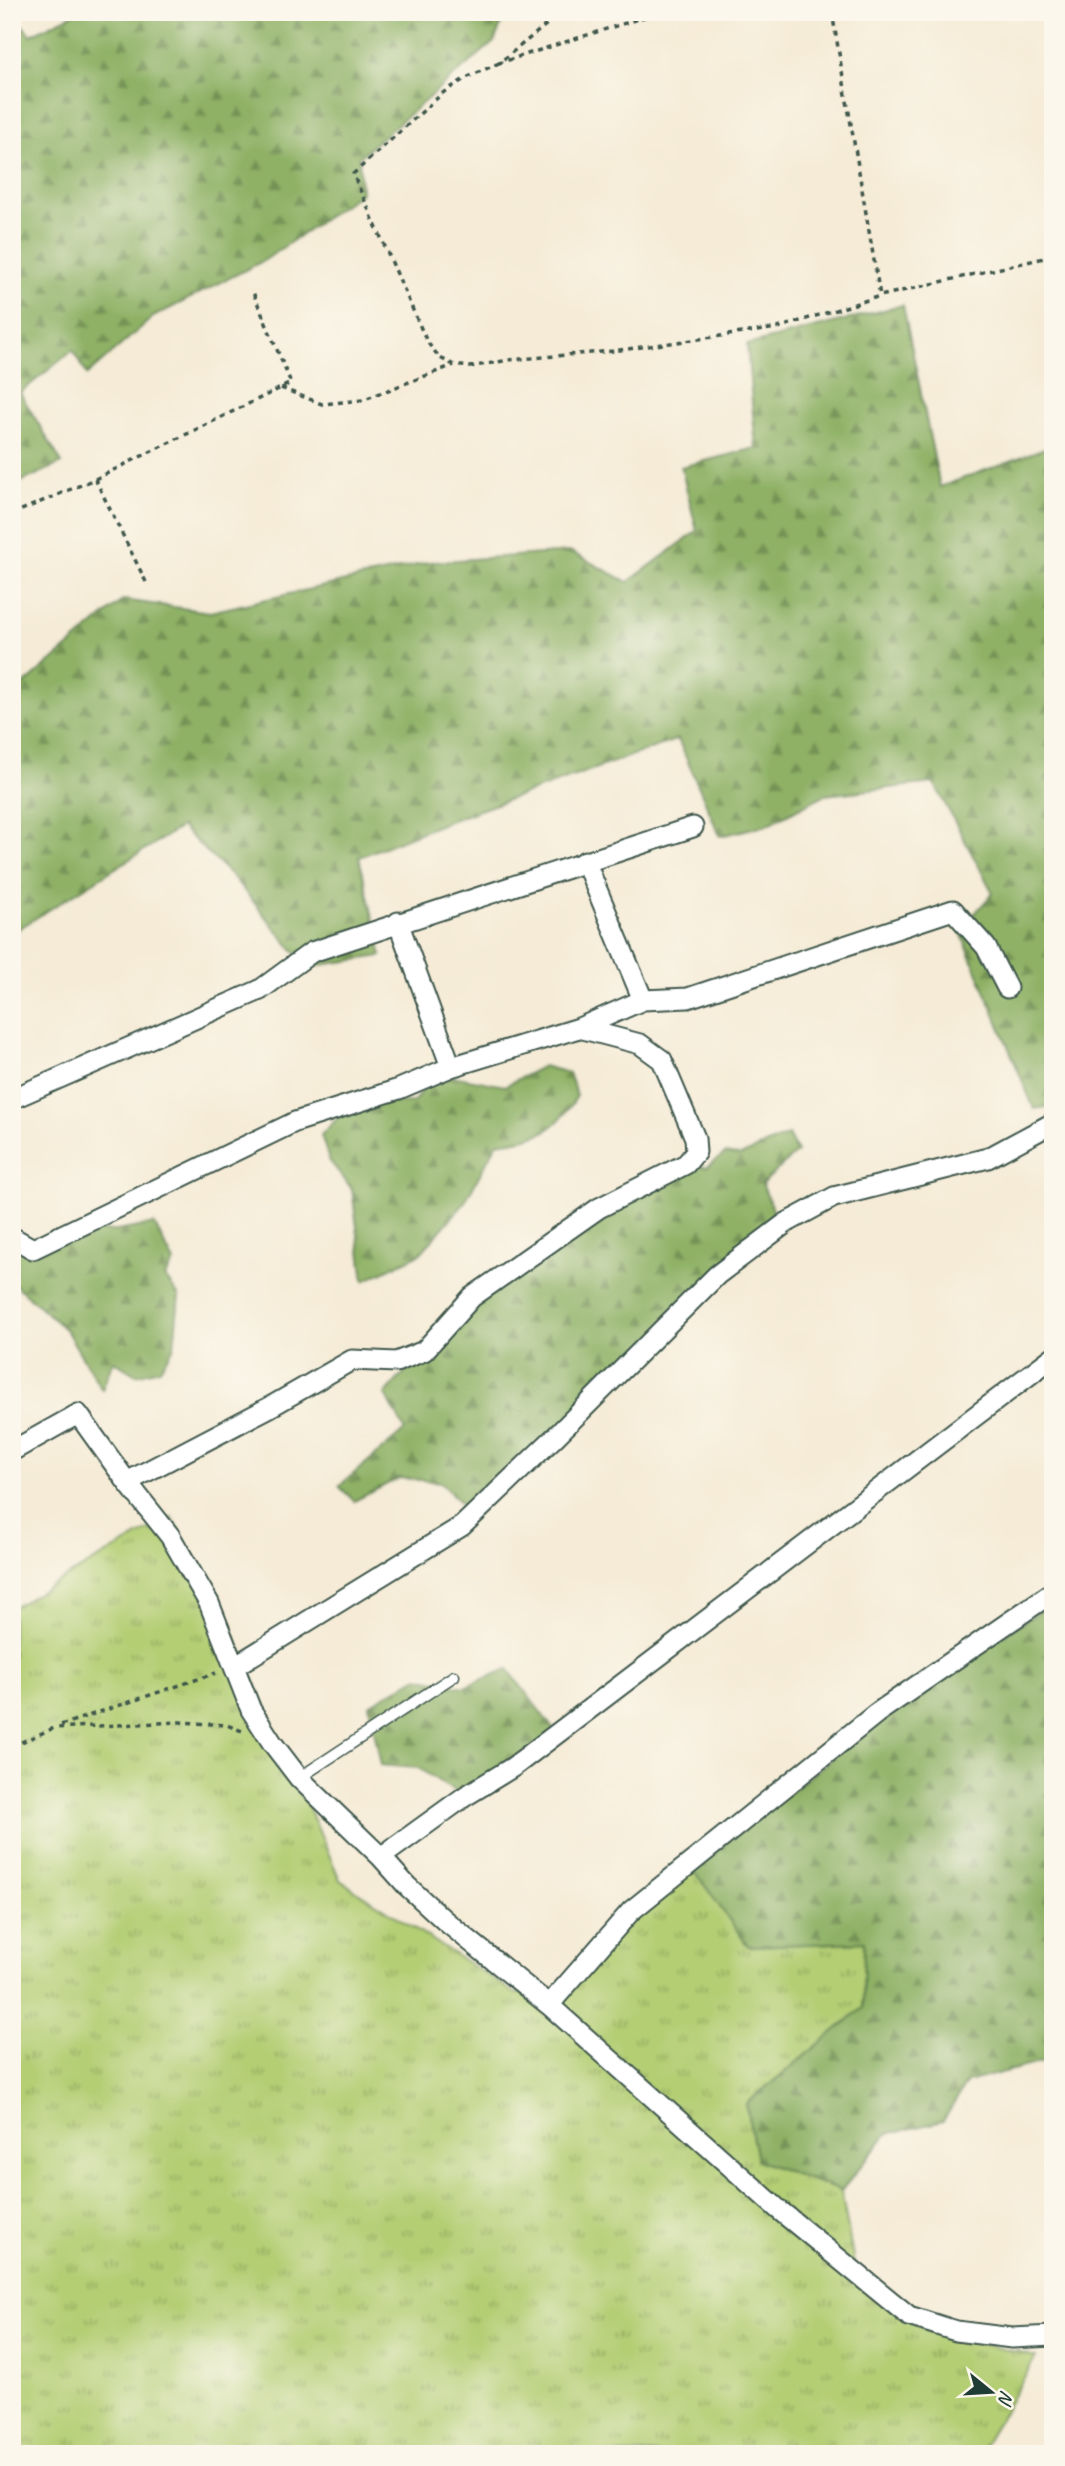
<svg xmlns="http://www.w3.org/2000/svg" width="1065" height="2466" font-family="Caveat,sans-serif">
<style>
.grass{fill:url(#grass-tufts);stroke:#698654;stroke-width:2}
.forest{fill:url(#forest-firs);stroke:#56774c;stroke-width:2}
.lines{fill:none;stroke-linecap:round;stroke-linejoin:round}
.lane-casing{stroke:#3f574c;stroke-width:13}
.street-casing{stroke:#3f574c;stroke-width:23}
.path{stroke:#3f574c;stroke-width:3.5;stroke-dasharray:5 5;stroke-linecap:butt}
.lane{stroke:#fff;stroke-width:10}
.street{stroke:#fff;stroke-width:19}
</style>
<defs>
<pattern id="grass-tufts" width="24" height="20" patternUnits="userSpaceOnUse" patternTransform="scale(1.75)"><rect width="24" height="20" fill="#b3ce73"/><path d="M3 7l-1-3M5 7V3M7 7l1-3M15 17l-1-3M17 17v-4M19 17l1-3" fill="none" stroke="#91a85f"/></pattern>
<pattern id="forest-firs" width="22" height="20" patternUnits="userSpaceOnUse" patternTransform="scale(1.75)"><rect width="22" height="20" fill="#8eb165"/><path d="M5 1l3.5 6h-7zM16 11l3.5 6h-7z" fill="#739154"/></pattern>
</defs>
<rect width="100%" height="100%" fill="#fbf7ec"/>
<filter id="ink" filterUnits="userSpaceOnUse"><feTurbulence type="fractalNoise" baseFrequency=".0143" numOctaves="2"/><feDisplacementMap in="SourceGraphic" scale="14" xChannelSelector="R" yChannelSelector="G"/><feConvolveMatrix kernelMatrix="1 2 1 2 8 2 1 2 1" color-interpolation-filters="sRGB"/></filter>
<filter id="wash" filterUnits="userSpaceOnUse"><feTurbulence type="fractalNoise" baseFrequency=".00686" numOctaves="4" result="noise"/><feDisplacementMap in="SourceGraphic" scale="28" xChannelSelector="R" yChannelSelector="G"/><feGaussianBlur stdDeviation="1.57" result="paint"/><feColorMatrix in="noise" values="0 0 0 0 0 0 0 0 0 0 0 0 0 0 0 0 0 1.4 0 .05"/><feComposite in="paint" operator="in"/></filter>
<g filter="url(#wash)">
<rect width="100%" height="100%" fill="#f5ebd6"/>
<path class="grass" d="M172,1517L235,1637L340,1880L516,1994L566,1986L631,1911L693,1869L748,1946L864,1942L863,2008L746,2104L757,2160L841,2191L856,2274L925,2330L1036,2357L979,2454H12V1608Z"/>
<path class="forest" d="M77,12H506L494,42L359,157L361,193L265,260L153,317L87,375L73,350L20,393L62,463L12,486V14L31,35Z
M903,305L940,487L1053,445V1106L1034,1109L960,930L993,893L934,783L824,795L766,825L720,836L678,739L449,821L359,857L382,956L307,967L233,877L181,827L12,933V695L123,600L210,612L430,562L571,552L628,582L697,531L681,467L756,448L747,345Z
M543,1066L569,1073L577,1096C554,1134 540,1137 497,1143L463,1205L420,1254L364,1281L352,1189L329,1160L321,1135L351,1104L413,1102L437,1073L505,1086Z
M788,1135L797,1152L762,1184L776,1217L555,1437L472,1516L441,1482L399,1478L354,1501L339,1486L405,1430L385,1394L472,1297L686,1164L707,1167L726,1153L740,1156Z
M154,1224L174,1262L165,1277L179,1296L174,1347L160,1369L136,1375L113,1361L102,1390L66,1330L12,1282V1237L33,1249L89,1231H117Z
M1053,1602V2056L1050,2060L967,2082L943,2121L887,2134L841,2191L757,2160L746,2104L863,2008L864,1942L748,1946L693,1869L902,1703Z
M508,1669L557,1734L464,1797L418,1768L381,1765L369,1705L418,1677L464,1687Z"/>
</g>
<g filter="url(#ink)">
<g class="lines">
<g class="lane-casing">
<path id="lane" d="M299,1778L454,1676"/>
</g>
<g class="street-casing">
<path id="street" d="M585,861L643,1000
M398,922L451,1067
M12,1099L260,990L312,952L693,827
M12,1237L33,1249L295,1122L399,1089L451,1067L579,1028L643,1000L688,998L953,910L986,947L1007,988
M12,1451L78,1414L127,1482L170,1536L209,1603L251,1710L273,1744L299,1778L381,1857L407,1886L444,1920L549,2005L778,2209L909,2316L956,2331L1012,2338L1053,2336
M127,1482L270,1407L352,1360L396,1362L424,1351L472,1297L599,1208L686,1164L696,1152L695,1138L662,1060L640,1044L579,1028
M235,1666L462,1526L555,1437L717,1275L786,1223L834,1197L988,1158L1053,1123
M381,1857L464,1797L513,1767L1053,1357
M549,2005L631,1911L877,1713L1053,1592"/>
</g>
<path class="path" d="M562,12L499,63L660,12
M832,12L880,296L1053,256
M499,63L466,78L444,92L353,174L427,342L440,358L454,365L470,367L509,360L613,351L778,328L880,296
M281,388L322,404L362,400L454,365
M95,479L291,383L252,290
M12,514L95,479L148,586
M61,1725L216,1673
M12,1746L54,1728L180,1722L227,1725L242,1731"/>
<use href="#lane" class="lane"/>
<use href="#street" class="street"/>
</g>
</g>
<rect width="1065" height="2466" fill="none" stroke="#fbf7ec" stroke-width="42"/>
<g transform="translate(991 2392) rotate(108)" stroke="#fbf7ec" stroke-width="5" paint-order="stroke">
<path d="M0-5L12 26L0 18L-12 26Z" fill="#1f3d34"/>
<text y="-10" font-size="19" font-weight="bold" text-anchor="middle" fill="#1f3d34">N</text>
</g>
</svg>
